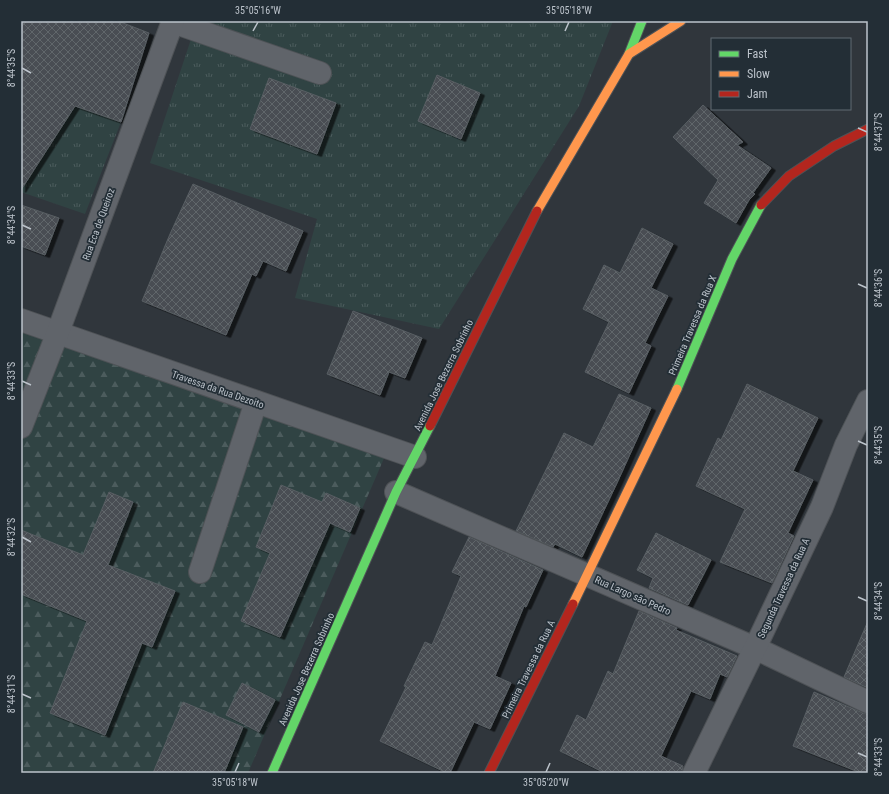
<svg xmlns="http://www.w3.org/2000/svg" width="889" height="794" viewBox="0 0 889 794" font-family="'Roboto Condensed',sans-serif">
	<style>
		.grass { fill: url(#grass-tufts) }
		.forest { fill: url(#forest-firs) }
		.building { fill: url(#building-cross-hatch); stroke: #585e63; filter: url(#shadow) }
		.lines { fill: none; stroke-linecap: round; stroke-linejoin: round }
		.street-casing { stroke: #4e5256; stroke-width: 24 }
		.fast-casing { stroke: #4e5256; stroke-width: 11 }
		.slow-casing { stroke: #4e5256; stroke-width: 11 }
		.jam-casing { stroke: #4e5256; stroke-width: 11 }
		.street { stroke: #60646a; stroke-width: 22 }
		.fast { stroke: #63d668; stroke-width: 9 }
		.slow { stroke: #ff974d; stroke-width: 9 }
		.jam { stroke: #b3261e; stroke-width: 9 }
		.ticks { fill: none; stroke: #bcc3cb; stroke-width: 1.5 }
		.labels { text-anchor: middle; stroke-width: 3.5; stroke-linejoin: round; paint-order: stroke }
		.street-label { font-size: 10px; fill: #bcc3cb; stroke: #232e36 }
		.neatline { fill: none; stroke: #bcc3cb; stroke-width: 1.5 }
		.ticks-label { font-size: 10px; text-anchor: middle; fill: #bcc3cb }
	</style>
	<defs>
		<pattern id="grass-tufts" width="24" height="20" patternUnits="userSpaceOnUse"><rect width="24" height="20" fill="#304343"/><path d="M3 7l-1-3M5 7V3M7 7l1-3M15 17l-1-3M17 17v-4M19 17l1-3" fill="none" stroke="#4c5c5d"/></pattern>
		<pattern id="forest-firs" width="22" height="20" patternUnits="userSpaceOnUse"><rect width="22" height="20" fill="#304343"/><path d="M5 1l3.5 6h-7zM16 11l3.5 6h-7z" fill="#4c5c5d"/></pattern>
		<pattern id="building-cross-hatch" width="8" height="8" patternUnits="userSpaceOnUse"><rect width="8" height="8" fill="#494e53"/><path d="M0 0l8 8M0 8l8-8" fill="none" stroke="#61666a"/></pattern>
		<filter id="shadow"><feDropShadow dx="4.5" dy="2.5" stdDeviation="0" flood-color="#0009"/></filter>
	</defs>
	<rect width="100%" height="100%" fill="#30363c"/>
	<g class="grass">
		<polygon points="197,21 613,21 579,106 439,329 295,298 317,219 150,163"/>
		<polygon points="21,86 121,122 85,214 21,192"/>
	</g>
	<polygon class="forest" points="21,331 385,456 248,773 21,773"/>
	<g class="building">
		<polygon points="21,21 118,21 149,33 121,122 75,106 21,190"/>
		<polygon points="437,75 480,93 461,139 418,121"/>
		<polygon points="269,78 336,103 317,154 250,129"/>
		<polygon points="703,105 743,142 737,145 771,168 753,193 755,194 749,200 736,223 704,203 718,180 673,137"/>
		<polygon points="193,184 303,231 286,271 263,261 256,276 252,274 226,335 142,301 170,234"/>
		<polygon points="21,205 59,218 45,255 21,246"/>
		<polygon points="642,228 673,244 651,288 668,296 645,343 651,346 629,393 585,372 609,322 583,309 604,265 620,273"/>
		<polygon points="353,311 422,338 405,378 389,372 380,395 327,374"/>
		<polygon points="747,384 818,418 793,471 813,480 788,533 794,536 772,583 720,562 745,509 696,486 718,438 721,440"/>
		<polygon points="619,394 651,408 617,483 582,557 555,544 553,547 516,531 564,433 593,447"/>
		<polygon points="281,485 322,502 326,493 360,508 350,532 330,523 280,637 241,621 270,553 256,547"/>
		<polygon points="109,492 133,502 108,565 175,591 152,647 142,643 105,735 50,713 87,621 21,594 21,530 83,555"/>
		<polygon points="656,533 711,560 688,605 649,588 653,578 637,570"/>
		<polygon points="469,537 543,570 526,607 524,606 495,676 511,683 490,729 474,722 450,773 447,773 380,741 406,687 404,686 425,642 432,645 461,576 452,572"/>
		<polygon points="639,611 677,628 676,630 737,656 727,677 720,674 710,699 691,691 661,756 683,766 682,773 605,773 560,751 577,715 586,720 608,671 613,674"/>
		<polygon points="868,621 868,688 844,677"/>
		<polygon points="242,683 275,700 259,732 226,715"/>
		<polygon points="814,692 863,713 868,714 868,773 861,773 793,746"/>
		<polygon points="183,702 243,727 224,773 153,773"/>
	</g>
	<g class="lines">
		<g class="street-casing">
			<g id="street">
				<polyline points="173,22 320,73"/>
				<polyline points="21,320 415,457"/>
				<polyline points="21,427 58,332 173,21"/>
				<polyline points="396,492 755,648 868,702"/>
				<polyline points="200,572 256,402"/>
				<polyline points="694,773 755,648 822,507 846,445 868,401"/>
			</g>
		</g>
		<g class="fast-casing">
			<g id="fast">
				<polyline points="629,54 642,21"/>
				<polyline points="677,389 732,259 761,205"/>
				<polyline points="272,773 396,492 430,426"/>
			</g>
		</g>
		<g class="slow-casing">
			<g id="slow">
				<polyline points="537,211 629,54 681,21"/>
				<polyline points="573,604 677,389"/>
			</g>
		</g>
		<g class="jam-casing">
			<g id="jam">
				<polyline points="761,205 789,176 834,146 868,129"/>
				<polyline points="430,426 537,211"/>
				<polyline points="489,773 573,604"/>
			</g>
		</g>
		<use href="#street" class="street"/>
		<use href="#fast" class="fast"/>
		<use href="#slow" class="slow"/>
		<use href="#jam" class="jam"/>
	</g>
	<path class="ticks" d="M253,31L258,22M565,31L569,22M22,68L31,73M858,128L867,132M22,225L31,229M858,284L867,288M22,381L31,385M858,441L867,445M22,537L31,542M858,597L867,601M22,694L31,698M858,753L867,757M235,772L239,763M546,772L550,763"/>
	<g class="labels">
		<g class="street-label">
			<text transform="translate(98 224) rotate(-70)" y="4">Rua Eca de Queiroz</text>
			<text transform="translate(692 325) rotate(-67)" y="4">Primeira Travessa da Rua X</text>
			<text transform="translate(443 375) rotate(-64)" y="4">Avenida Jose Bezerra Sobrinho</text>
			<text transform="translate(218 389) rotate(19)" y="4">Travessa da Rua Dezoito</text>
			<text transform="translate(783 588) rotate(-65)" y="4">Segunda Travessa da Rua A</text>
			<text transform="translate(633 595) rotate(24)" y="4">Rua Largo são Pedro</text>
			<text transform="translate(306 669) rotate(-66)" y="4">Avenida Jose Bezerra Sobrinho</text>
			<text transform="translate(528 669) rotate(-64)" y="4">Primeira Travessa da Rua A</text>
		</g>
	</g>
	<rect width="889" height="794" fill="none" stroke="#232e36" stroke-width="44"/>
	<rect x="711" y="38" width="140" height="72" fill="#232e36" stroke="#606a72"/>
	<rect x="719" y="51" width="20" height="6" fill="#63d668" stroke="#606a72"/>
	<text x="747" y="58" font-size="12" fill="#bcc3cb">Fast</text>
	<rect x="719" y="71" width="20" height="6" fill="#ff974d" stroke="#606a72"/>
	<text x="747" y="78" font-size="12" fill="#bcc3cb">Slow</text>
	<rect x="719" y="91" width="20" height="6" fill="#b3261e" stroke="#606a72"/>
	<text x="747" y="98" font-size="12" fill="#bcc3cb">Jam</text>
	<rect x="22" y="22" width="845" height="750" class="neatline"/>
	<g class="ticks-label">
		<text x="258" y="14">35°05'16"W</text>
		<text x="569" y="14">35°05'18"W</text>
		<text transform="translate(11 68) rotate(-90)" y="4">8°44'35"S</text>
		<text transform="translate(878 132) rotate(-90)" y="4">8°44'37"S</text>
		<text transform="translate(11 225) rotate(-90)" y="4">8°44'34"S</text>
		<text transform="translate(878 288) rotate(-90)" y="4">8°44'36"S</text>
		<text transform="translate(11 381) rotate(-90)" y="4">8°44'33"S</text>
		<text transform="translate(878 445) rotate(-90)" y="4">8°44'35"S</text>
		<text transform="translate(11 537) rotate(-90)" y="4">8°44'32"S</text>
		<text transform="translate(878 601) rotate(-90)" y="4">8°44'34"S</text>
		<text transform="translate(11 694) rotate(-90)" y="4">8°44'31"S</text>
		<text transform="translate(878 757) rotate(-90)" y="4">8°44'33"S</text>
		<text x="235" y="786">35°05'18"W</text>
		<text x="546" y="786">35°05'20"W</text>
	</g>
</svg>
